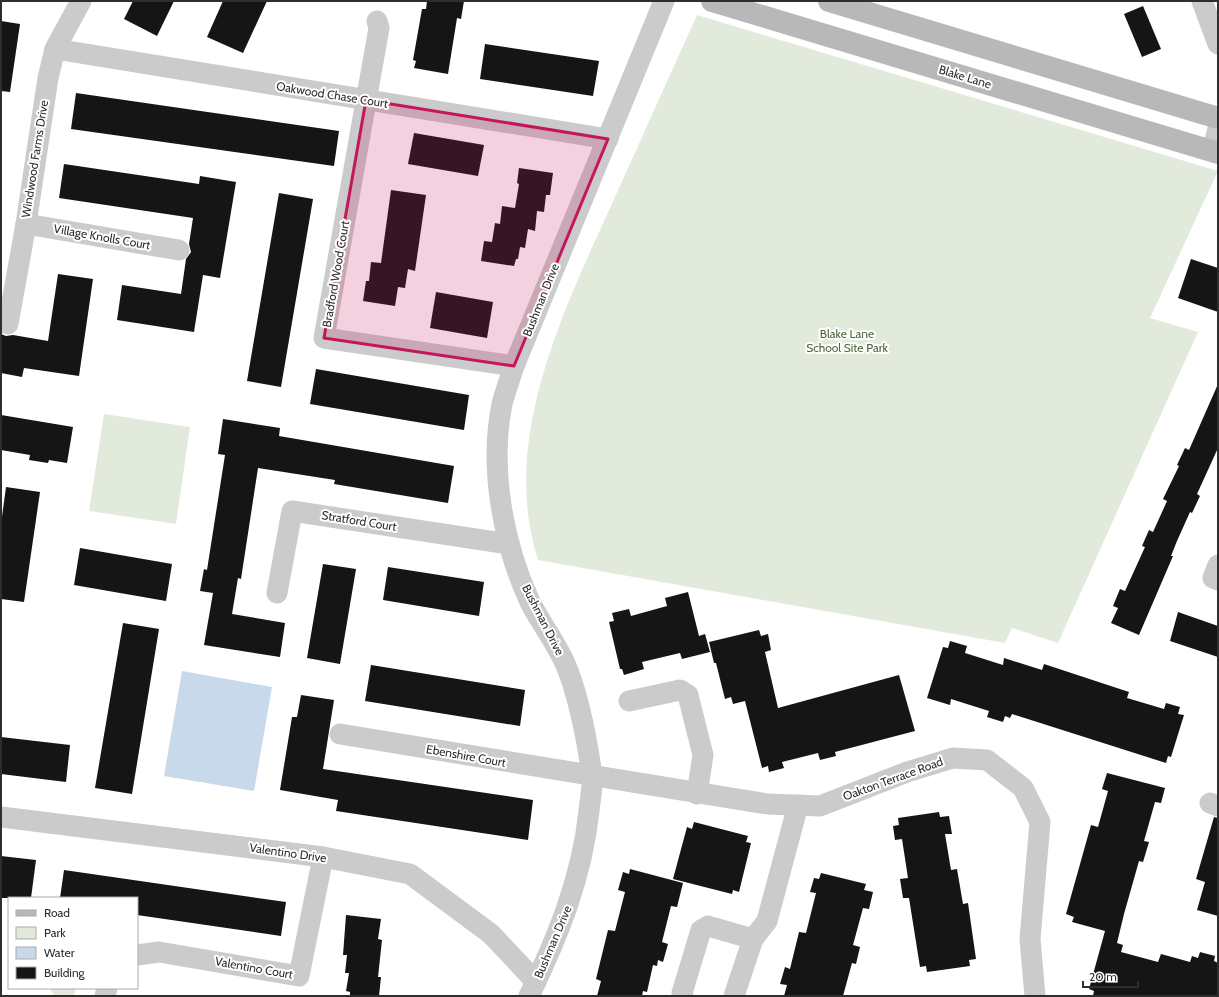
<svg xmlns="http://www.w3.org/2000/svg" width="1219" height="997" viewBox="0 0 1219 997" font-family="Cabin,sans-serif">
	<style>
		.green { fill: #e2ebdb }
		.water { fill: #c7d9eb }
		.building { fill: #151515 }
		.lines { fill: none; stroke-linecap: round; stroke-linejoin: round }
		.minor { stroke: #cbcbcb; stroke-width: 21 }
		.secondary { stroke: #b8b8b8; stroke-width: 22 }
		.marked { fill: #c2185b; fill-opacity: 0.2; stroke: #c2185b; stroke-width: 3; stroke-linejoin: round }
		.labels { text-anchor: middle; stroke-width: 4; stroke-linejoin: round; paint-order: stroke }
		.street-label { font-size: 12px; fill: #2e2e2e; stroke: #fff }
		.park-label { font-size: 12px; fill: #4c683c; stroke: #fff }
	</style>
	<rect width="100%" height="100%" fill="#fff"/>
	<g class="green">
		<path d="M697,15L1218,171L1150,318L1198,332L1058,643L1012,628L1005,643L538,560C499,438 565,308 614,199C642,138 669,76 697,15Z"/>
		<polygon points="104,414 190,427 176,524 89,511"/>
		<polygon points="50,988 76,988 74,995 72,996 54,996"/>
	</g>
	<polygon class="water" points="182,671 272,687 254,791 164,776"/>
	<g class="building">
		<polygon points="133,1 174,1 157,36 124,19"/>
		<polygon points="223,1 267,1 243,53 207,37"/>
		<polygon points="427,1 464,1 461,19 457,18 448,74 414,68 416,61 413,60 422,9 426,9"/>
		<polygon points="1143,6 1161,49 1142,57 1124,14"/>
		<polygon points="1,21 20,24 10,92 1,91"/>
		<polygon points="485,44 599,61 593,96 480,79"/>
		<polygon points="76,93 339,131 334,166 71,129"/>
		<polygon points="414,133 484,145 478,176 408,164"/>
		<polygon points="64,164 199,184 200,176 236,182 220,278 203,275 194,332 117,320 122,285 181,294 186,259 191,252 189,244 193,218 59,198"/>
		<polygon points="519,168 553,173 550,195 546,195 544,212 537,211 535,231 528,229 525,248 520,247 518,259 516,259 514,266 481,261 484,241 492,242 495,223 500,224 502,206 515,208 519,184 517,183"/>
		<polygon points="391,190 426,195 415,271 408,269 405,288 398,287 395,306 363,301 366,281 369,281 371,262 381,263"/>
		<polygon points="279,193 313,199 281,387 247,381"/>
		<polygon points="1191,259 1218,268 1218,312 1178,298"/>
		<polygon points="58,274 93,279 79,376 24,368 22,377 1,373 1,334 6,336 13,335 48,341"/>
		<polygon points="436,292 493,302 487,338 430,328"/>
		<polygon points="316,369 469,395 464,430 310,404"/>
		<polygon points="1218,384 1218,448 1197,494 1200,496 1192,513 1190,512 1177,541 1171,556 1173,556 1139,635 1111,623 1118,608 1113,606 1120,589 1125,591 1145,547 1142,546 1149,530 1153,532 1167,501 1163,499 1179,466 1177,465 1185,448 1189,450"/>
		<polygon points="1,415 73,427 67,463 49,460 48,463 29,460 30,455 1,450"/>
		<polygon points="223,419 280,428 279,436 454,466 448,503 334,484 335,480 258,468 241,579 238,578 232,614 285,623 280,657 204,645 213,593 200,591 204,569 207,570 225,455 218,454"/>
		<polygon points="6,487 40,492 24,602 1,599 1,524"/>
		<polygon points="80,548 172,564 166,601 74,585"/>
		<polygon points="323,564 356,569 340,664 307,658"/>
		<polygon points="388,567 484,582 479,616 383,600"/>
		<polygon points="688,592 699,636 705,634 710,652 682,659 680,653 642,662 644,669 624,675 622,669 620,669 609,622 614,621 612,613 629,609 631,616 667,606 665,598"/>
		<polygon points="1178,612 1218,626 1218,657 1170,641"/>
		<polygon points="123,623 159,629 132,794 95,788"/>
		<polygon points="759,630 761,636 768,634 771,650 765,652 778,708 899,675 915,731 835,752 836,756 820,760 818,753 782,762 784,768 769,772 768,766 762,768 745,701 733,704 731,697 725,699 716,663 714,663 709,642"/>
		<polygon points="950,641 967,646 965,653 1003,665 1004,658 1042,670 1044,664 1129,692 1127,698 1164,709 1166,703 1180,707 1178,714 1184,715 1171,757 1168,756 1166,763 1012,714 1010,718 1005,716 1003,722 987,717 989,711 951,699 950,705 927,698 943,647 948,648"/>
		<polygon points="371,665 525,690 520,726 365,701"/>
		<polygon points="301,695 334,700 323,769 533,800 528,840 336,811 338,800 280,790 292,717 297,717"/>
		<polygon points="1,737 70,745 66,782 1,774"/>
		<polygon points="1107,773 1165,788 1161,803 1155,802 1144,841 1149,842 1143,862 1139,861 1124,914 1117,943 1123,945 1121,952 1158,962 1161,954 1190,962 1192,956 1198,958 1200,952 1215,956 1214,961 1218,963 1218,996 1093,996 1094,991 1089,989 1105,931 1072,922 1074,917 1066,914 1091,825 1098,827 1108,791 1102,789"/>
		<polygon points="939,812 940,817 949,816 952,834 945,834 951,870 957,869 963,904 968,903 976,959 969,960 970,966 927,972 926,966 920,967 909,898 903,898 900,879 908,878 902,839 895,840 893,826 899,825 898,818"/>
		<polygon points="1214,817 1218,818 1218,916 1197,910 1205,882 1196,879"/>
		<polygon points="694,822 748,836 746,842 751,843 739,892 733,890 732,894 673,879 687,827 692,829"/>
		<polygon points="1,856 36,860 31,898 1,898"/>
		<polygon points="630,869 683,883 677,907 671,906 662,942 668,944 663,962 658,960 657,966 653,965 647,992 643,991 642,996 597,996 601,981 596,979 608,930 615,931 625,892 618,890 623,872 629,874"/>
		<polygon points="64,870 286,902 281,936 137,915 137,898 60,898"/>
		<polygon points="821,873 866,884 864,890 873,892 869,909 863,908 853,945 860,947 856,964 852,963 843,996 784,996 787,985 780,984 785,967 790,969 799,932 806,933 816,893 810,892 814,878 819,879"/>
		<polygon points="346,915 381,919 378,939 382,940 378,977 381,977 379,996 350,996 350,992 346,991 349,973 345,973 347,955 343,955"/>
	</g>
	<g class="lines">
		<g class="minor">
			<polyline points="1202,1 1218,44"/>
			<polyline points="377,21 379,28 324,338 514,366"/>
			<polyline points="55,49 608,139"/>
			<polyline points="1212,151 1218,129"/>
			<polyline points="26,224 179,250"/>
			<polyline points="8,324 26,224 48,78 55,49 81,1"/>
			<polyline points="1218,565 1213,578 1218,580"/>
			<polyline points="277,593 292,511 509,544"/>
			<polyline points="629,701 680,690 688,695 703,755 697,794"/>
			<polyline points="340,734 767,804 820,806 907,772 953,758 987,760 1023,788 1040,822 1030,939 1035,996"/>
			<polyline points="1210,803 1218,806"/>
			<polyline points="1,817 323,857 410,874 491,934 536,982"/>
			<polyline points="137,955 159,952 299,976 323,857"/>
			<polyline points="105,996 107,988"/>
			<path d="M529,996C558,937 582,877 589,811C590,800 593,786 592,775C587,740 580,701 567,668C558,645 541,624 530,602C503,544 489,467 502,404C505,392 510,379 514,366L664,1"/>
			<polyline points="683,996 682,993 701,930 708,926 753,939"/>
			<polyline points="734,996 753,939 767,921 798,805"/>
		</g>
		<g class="secondary">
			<polyline points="712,1 1218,153"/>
			<polyline points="829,1 1218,118"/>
		</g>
	</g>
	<path class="marked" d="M366,100L608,139L514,366L324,338Z"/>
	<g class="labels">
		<g class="street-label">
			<text transform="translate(965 77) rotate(17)" y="4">Blake Lane</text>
			<text transform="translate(332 95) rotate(9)" y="4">Oakwood Chase Court</text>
			<text transform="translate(35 159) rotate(-81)" y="4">Windwood Farms Drive</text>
			<text transform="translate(102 237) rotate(10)" y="4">Village Knolls Court</text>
			<text transform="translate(336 274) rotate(-80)" y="4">Bradford Wood Court</text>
			<text transform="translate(541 300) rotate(-68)" y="4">Bushman Drive</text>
			<text transform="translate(359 521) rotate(9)" y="4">Stratford Court</text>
			<text transform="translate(543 620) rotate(63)" y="4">Bushman Drive</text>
			<text transform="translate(466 756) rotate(10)" y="4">Ebenshire Court</text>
			<text transform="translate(893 779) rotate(-20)" y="4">Oakton Terrace Road</text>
			<text transform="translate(288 853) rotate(8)" y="4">Valentino Drive</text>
			<text transform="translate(553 942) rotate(-67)" y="4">Bushman Drive</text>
			<text transform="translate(254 968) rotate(10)" y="4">Valentino Court</text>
		</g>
		<g class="park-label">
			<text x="847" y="338">Blake Lane<tspan x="847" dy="14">School Site Park</tspan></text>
		</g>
	</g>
	<rect width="1219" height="997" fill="none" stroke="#2e2e2e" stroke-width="4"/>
	<rect x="8" y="897" width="130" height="92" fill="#ffffff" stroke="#ababab"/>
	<rect x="16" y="910" width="20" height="6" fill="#b8b8b8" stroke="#ababab"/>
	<text x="44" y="917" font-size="12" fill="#2e2e2e">Road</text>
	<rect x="16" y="927" width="20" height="12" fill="#e2ebdb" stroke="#ababab"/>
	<text x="44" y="937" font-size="12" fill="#2e2e2e">Park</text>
	<rect x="16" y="947" width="20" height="12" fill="#c7d9eb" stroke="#ababab"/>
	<text x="44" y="957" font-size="12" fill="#2e2e2e">Water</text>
	<rect x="16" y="967" width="20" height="12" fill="#151515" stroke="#ababab"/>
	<text x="44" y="977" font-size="12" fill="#2e2e2e">Building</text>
	<path d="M1083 981v6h55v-6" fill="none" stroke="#2e2e2e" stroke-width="2"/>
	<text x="1089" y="981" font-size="12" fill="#2e2e2e" stroke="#ffffff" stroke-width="3" paint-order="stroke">20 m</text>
</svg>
